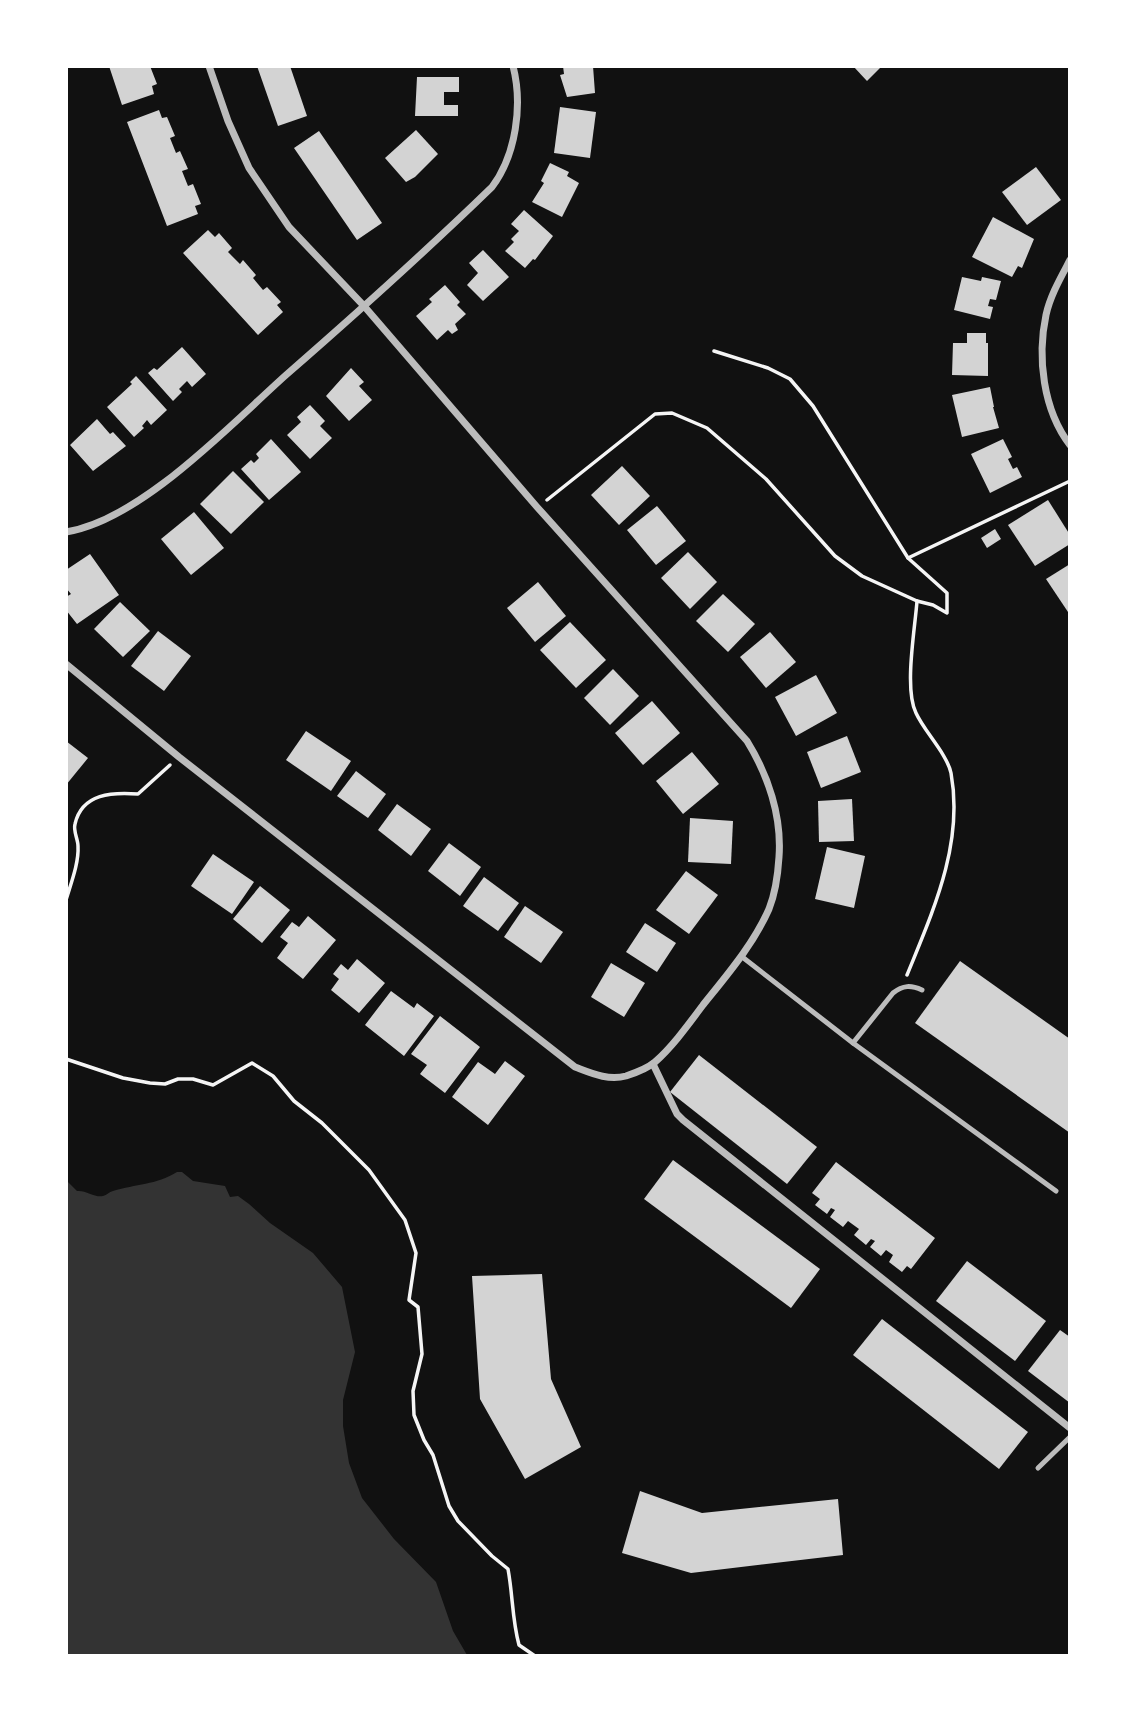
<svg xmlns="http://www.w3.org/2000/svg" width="1136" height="1722" viewBox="0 0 1136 1722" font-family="'Alegreya Sans',sans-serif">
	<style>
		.water { fill: #333 }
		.building { fill: #d3d3d3 }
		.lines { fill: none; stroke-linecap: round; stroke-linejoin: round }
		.path { stroke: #f5f5f5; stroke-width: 3.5 }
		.service { stroke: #bcbcbc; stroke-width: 5 }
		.minor { stroke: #bcbcbc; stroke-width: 7 }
	</style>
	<rect width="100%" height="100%" fill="#111"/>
	<path class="water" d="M177,1172H182L193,1181L225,1186L230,1197L238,1196L249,1204L270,1223L313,1253L342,1287L355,1352L343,1400V1426L349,1463L362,1498L394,1539L436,1582L453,1631L467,1655H67V1181L77,1191C86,1190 95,1198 103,1196C107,1195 109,1192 113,1191C136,1184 156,1185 177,1172Z"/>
	<g class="building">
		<polygon points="109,66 150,66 157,84 152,86 154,94 122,105"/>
		<polygon points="257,66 290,66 307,116 278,126"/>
		<polygon points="563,66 593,66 595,93 567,97 560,75 564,74"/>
		<polygon points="853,66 882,66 867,81"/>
		<polygon points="417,77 459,77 459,92 444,92 444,105 458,105 458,116 415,116"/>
		<polygon points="560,107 596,112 590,158 554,153"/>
		<polygon points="159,110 162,118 167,117 175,136 170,138 176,153 180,151 188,169 182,171 188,186 193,184 201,204 195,206 198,214 167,226 127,122"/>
		<polygon points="416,130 438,154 415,177 406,182 385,158"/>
		<polygon points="319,131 382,223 357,240 294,148"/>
		<polygon points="550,163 569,172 567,176 579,183 562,217 532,202 544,183 541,181"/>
		<polygon points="1036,167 1061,200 1027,225 1002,192"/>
		<polygon points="524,210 553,236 535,260 533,259 525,268 505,251 514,242 511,239 519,231 511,224"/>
		<polygon points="993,217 1034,239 1022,268 1018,266 1012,277 972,257"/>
		<polygon points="208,230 215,237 219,233 232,248 228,252 240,264 243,260 256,275 253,278 263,290 267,287 281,302 277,305 283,312 258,335 183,253"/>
		<polygon points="483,250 509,277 483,301 467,285 478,273 469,263"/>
		<polygon points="962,277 981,281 982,277 1001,281 996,300 990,299 988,306 993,307 990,319 954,310"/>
		<polygon points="445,285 460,302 457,305 466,314 455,324 458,330 452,334 448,330 437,340 416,316 432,302 429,299"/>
		<polygon points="967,333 986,333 986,343 988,343 988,376 952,375 953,343 967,343"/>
		<polygon points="182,347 206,374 192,387 187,381 179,389 182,392 173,401 148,373 154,368 157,370"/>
		<polygon points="351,368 364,382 359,386 372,400 349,421 326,396"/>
		<polygon points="136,376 167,410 151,425 147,420 142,426 144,428 134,437 107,407 132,384 130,382"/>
		<polygon points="990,387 994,407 993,407 999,428 962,437 952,395"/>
		<polygon points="310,405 325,421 320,426 332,438 310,459 287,435 301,422 297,417"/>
		<polygon points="97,419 110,434 113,432 126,446 93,471 70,445"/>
		<polygon points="271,439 301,472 269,500 241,469 251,460 254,463 259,458 256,454"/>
		<polygon points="1003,439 1012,457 1008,459 1013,469 1017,467 1022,477 990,493 971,454"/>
		<polygon points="622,466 650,496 619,525 591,495"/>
		<polygon points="233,471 264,502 231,534 200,504"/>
		<polygon points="1048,500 1070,535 1070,544 1035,566 1008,525"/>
		<polygon points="657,506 686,541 656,565 627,530"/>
		<polygon points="194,512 224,548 191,575 161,539"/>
		<polygon points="995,529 1001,539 987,548 981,538"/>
		<polygon points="688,552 717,582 690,609 661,578"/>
		<polygon points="90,554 119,595 77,624 66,610 66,597 71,594 66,588 66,570"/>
		<polygon points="1070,564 1070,615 1046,579"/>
		<polygon points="538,582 566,616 535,642 507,608"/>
		<polygon points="723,594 755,624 728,652 696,621"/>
		<polygon points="120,602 150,631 123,657 94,629"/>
		<polygon points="570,622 606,660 576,688 540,650"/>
		<polygon points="158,631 191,656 164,691 131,666"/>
		<polygon points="770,632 796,662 766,688 740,657"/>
		<polygon points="613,669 639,696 610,725 584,698"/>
		<polygon points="816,675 837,713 796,736 775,697"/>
		<polygon points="652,701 680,733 643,765 615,733"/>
		<polygon points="306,731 351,761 331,791 286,760"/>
		<polygon points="847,736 861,772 821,788 807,752"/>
		<polygon points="66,741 88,758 66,785"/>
		<polygon points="692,752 719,784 683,814 656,781"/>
		<polygon points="356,771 386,794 368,818 337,796"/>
		<polygon points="852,799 854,841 819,842 818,801"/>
		<polygon points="397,804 431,829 411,856 378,830"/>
		<polygon points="690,818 733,821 731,864 688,862"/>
		<polygon points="449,843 481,867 460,896 428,871"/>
		<polygon points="827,847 865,856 854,908 815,899"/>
		<polygon points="213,854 254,882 232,914 191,886"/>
		<polygon points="686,871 718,895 689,934 656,910"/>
		<polygon points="484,877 519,903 498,931 463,906"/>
		<polygon points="260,886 290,910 262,943 233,919"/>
		<polygon points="525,906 563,932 541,963 504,937"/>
		<polygon points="308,916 336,940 303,979 277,958 288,943 280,937 292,922 299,927"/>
		<polygon points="645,923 676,943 657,972 626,952"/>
		<polygon points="357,959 385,983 359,1013 331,990 339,979 333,974 341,964 348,970"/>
		<polygon points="960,961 1070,1039 1070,1133 915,1023"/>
		<polygon points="611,963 645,983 624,1017 591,997"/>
		<polygon points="391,991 414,1008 417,1003 434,1016 404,1056 365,1025"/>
		<polygon points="440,1016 480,1047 445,1093 420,1074 427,1065 411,1054"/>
		<polygon points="699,1055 817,1147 787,1184 670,1092"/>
		<polygon points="505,1061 525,1076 488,1125 452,1097 478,1062 495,1074"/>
		<polygon points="673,1160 820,1269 791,1308 644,1199"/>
		<polygon points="836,1162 935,1238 911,1269 907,1266 902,1272 889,1262 893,1255 886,1250 881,1256 870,1247 875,1241 871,1239 866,1245 854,1235 859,1229 848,1221 843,1227 830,1217 835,1210 831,1208 827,1214 815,1205 820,1199 812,1193"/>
		<polygon points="967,1261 1046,1321 1015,1361 936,1301"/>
		<polygon points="542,1274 551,1379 581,1447 525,1479 480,1399 472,1276"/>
		<polygon points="882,1319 1028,1432 999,1469 853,1355"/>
		<polygon points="1060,1330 1070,1337 1070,1403 1028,1371"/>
		<polygon points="640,1491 702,1513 838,1499 843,1555 691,1573 622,1553"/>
	</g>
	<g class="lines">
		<g class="path">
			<polyline points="547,500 655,414 672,413 707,428 766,479 835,556 862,576 917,601 933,605 947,613 947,593 908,558 813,406 790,379 768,368 714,351"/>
			<polyline points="908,558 1070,481"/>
			<path d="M66,900C71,883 79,863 78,846C78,839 73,831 75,824C82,793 113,792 138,794L170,765"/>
			<path d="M907,975C933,911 964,844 951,773C947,754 924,731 916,713C904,689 915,629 917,601"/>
			<path d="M66,1059L123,1078L150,1083L165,1084L178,1079H193L213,1085L252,1063L273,1076L294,1101L322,1123L369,1170L405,1220L416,1253L409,1300L418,1307L422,1354L413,1391L414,1415L424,1440L433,1455L449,1506L458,1521L492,1556L508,1569C513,1596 512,1619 519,1645L535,1656"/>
		</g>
		<g class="service">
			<polyline points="741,956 853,1043 1056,1191"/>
			<path d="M853,1043L893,993C903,985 911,985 922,990"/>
			<polyline points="1038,1468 1070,1437"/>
		</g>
		<g class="minor">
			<path d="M1070,260C1061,277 1050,296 1046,315C1037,357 1043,410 1070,445"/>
			<path d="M66,532C141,520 230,425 286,375C356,314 425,252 492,187C516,155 523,105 513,66"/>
			<path d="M66,664L179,757L575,1067C591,1073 608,1081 626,1076C635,1073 648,1068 655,1062C673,1046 688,1025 703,1005C727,975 753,945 769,909C775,894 778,873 779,857C782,816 768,775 747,741L537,507L364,306L289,227L249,168L228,121L209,66"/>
			<polyline points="653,1064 677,1114 683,1120 1070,1428"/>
		</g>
	</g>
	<rect width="1136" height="1722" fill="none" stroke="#ffffff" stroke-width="136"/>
</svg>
